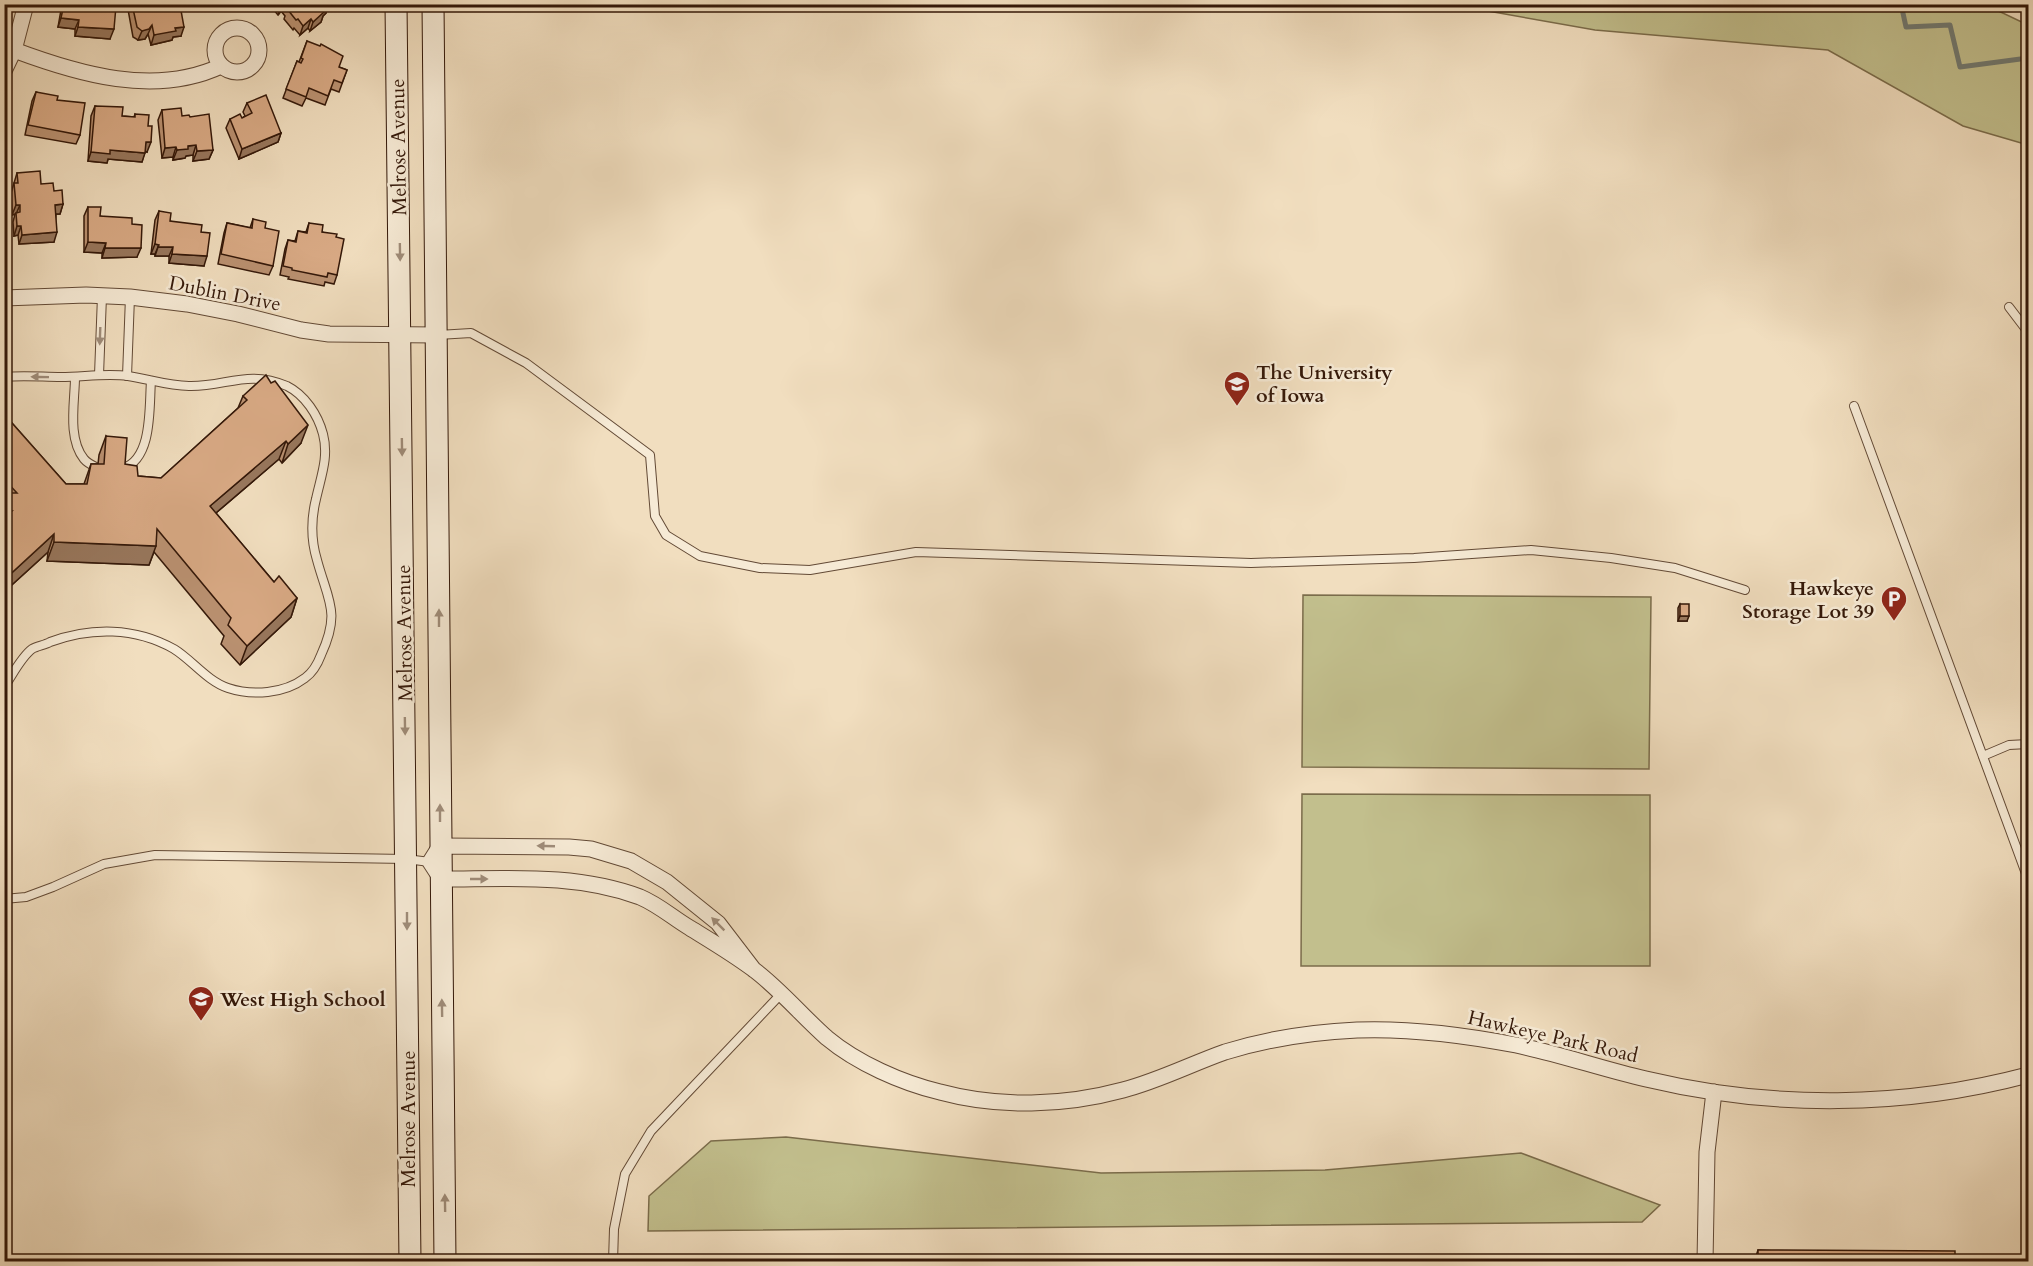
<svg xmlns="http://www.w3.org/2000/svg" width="2033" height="1266" viewBox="0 0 2033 1266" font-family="Cardo,serif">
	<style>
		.green { fill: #c2bf8d; stroke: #7b6c4b; stroke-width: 1.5 }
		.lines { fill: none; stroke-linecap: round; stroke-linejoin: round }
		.stream { stroke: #727a71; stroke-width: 5 }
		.lane-casing { stroke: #634a36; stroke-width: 10 }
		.street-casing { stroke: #634a36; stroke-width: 17 }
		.secondary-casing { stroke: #341809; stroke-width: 23 }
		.lane { stroke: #f6ead5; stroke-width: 8 }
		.street { stroke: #f6ead5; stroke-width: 15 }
		.secondary { stroke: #f6ead5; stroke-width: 21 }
		.wall { fill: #bb9272; stroke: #341809; stroke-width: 1.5 }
		.shaded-wall { fill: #98775d; stroke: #341809; stroke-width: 1.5 }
		.building { fill: #d9aa85; stroke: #341809; stroke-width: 1.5 }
		.oneway { fill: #9f8c79 }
		.labels { text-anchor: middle; stroke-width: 5; stroke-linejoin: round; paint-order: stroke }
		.street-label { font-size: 20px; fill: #341809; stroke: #f6ead5 }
		.poi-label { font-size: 20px; font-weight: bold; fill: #341809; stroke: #f6ead5; text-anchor: start }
	</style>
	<rect width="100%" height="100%" fill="#f1debf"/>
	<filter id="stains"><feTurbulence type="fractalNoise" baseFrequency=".00333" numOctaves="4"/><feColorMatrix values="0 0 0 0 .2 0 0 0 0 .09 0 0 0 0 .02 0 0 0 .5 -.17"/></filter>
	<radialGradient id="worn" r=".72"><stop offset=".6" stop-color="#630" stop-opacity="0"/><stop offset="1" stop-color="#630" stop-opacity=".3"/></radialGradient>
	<g class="green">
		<polygon points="1454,5 1986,5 2028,25 2028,145 1963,126 1828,50 1595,30"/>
		<polygon points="1303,595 1651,597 1649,769 1302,767"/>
		<polygon points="1302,794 1650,795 1650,966 1301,966"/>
		<polygon points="786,1137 1101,1173 1325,1170 1521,1153 1660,1205 1642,1222 648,1231 649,1196 711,1141"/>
	</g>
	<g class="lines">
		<polyline class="stream" points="1901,4 1906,27 1950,25 1960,67 2028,58"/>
		<g class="lane-casing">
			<g id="lane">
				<polyline points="2009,307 2028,332"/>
				<polyline points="438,335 471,333 526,363 650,455 655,516 666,535 700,556 760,568 810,570 916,552 1251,563 1414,558 1531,550 1611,558 1675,568 1745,590"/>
				<polyline points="99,375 102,296"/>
				<polyline points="127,376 130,297"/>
				<path d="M4,377C23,375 43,377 61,377C83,377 106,373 128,376C149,379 168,386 189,386C226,387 247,369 287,386C305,395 318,415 323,434C329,457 321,476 316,499C311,519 311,540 317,560C328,601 341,612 321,655C318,663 312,673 305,678C284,694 252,696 228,688C207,681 192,660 174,649C135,627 91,627 50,642C45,645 37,646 32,649C21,657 12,676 4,687"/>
				<path d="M75,377C75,401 67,438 84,459C88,464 94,466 100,469"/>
				<polyline points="1854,406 2028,879"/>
				<path d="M123,468C153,459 149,406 151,381"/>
				<polyline points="1983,756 2009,745 2028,744"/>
				<polyline points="4,899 26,897 53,887 104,864 155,855 406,859 430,862"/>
				<polyline points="613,1262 614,1229 625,1174 651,1131 781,994"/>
			</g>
		</g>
		<g class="street-casing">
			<g id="street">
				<circle cx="237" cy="50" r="22"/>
				<path d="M14,50C78,74 155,97 221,66"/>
				<polyline points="4,71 14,50 26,4"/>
				<polyline points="4,298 86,295 130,297 187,304 238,314 301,330 329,334 437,335"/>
				<path d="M754,970L718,923L667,882L631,861L591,849L569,847L440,846L430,862L441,879C507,879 576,873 640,897C659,905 673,918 690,928C711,941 733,954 753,969C780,989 802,1016 827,1038C857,1063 902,1083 940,1092C999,1108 1064,1106 1123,1090C1158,1081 1191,1064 1225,1052C1267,1039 1314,1032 1357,1030C1411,1028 1464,1035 1516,1045C1560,1054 1602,1069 1646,1079C1772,1109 1904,1108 2028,1075"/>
				<polyline points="1705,1262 1707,1152 1714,1092"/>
			</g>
		</g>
		<g class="secondary-casing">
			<g id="secondary">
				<polyline points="396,4 410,1262"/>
				<polyline points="433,4 445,1262"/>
			</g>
		</g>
		<use href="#lane" class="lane"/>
		<use href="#street" class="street"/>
		<use href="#secondary" class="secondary"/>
	</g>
	<g class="wall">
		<polygon points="62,4 107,4 110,39 75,36 75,29 58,27"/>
		<polygon points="127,4 170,4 181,36 173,37 172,40 151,45 148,34 145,39 138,40 133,37"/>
		<polygon points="269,4 329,4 326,13 323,16 321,22 310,31 308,28 300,35 294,28 293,30 284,19 285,16 281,11 278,15"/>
		<polygon points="307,41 339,67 347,70 339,92 331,89 325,105 306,98 302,106 283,98 297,61 299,62"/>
		<polygon points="36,92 57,100 80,135 76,144 25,135 32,101"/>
		<polygon points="247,103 281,133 278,142 239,159 226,128 230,119 242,118 245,116 243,112"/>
		<polygon points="95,106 122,116 134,117 135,114 148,126 147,152 145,151 142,162 108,159 107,163 88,161 91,116"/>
		<polygon points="162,110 182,116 190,117 213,150 209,159 193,161 193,155 186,156 185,158 173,160 173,157 162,158 158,120"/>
		<polygon points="17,173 41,184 54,191 63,204 60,214 56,214 54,242 19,244 18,235 14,236 13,222 15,214 12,215 11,193"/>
		<polygon points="88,207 100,216 132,224 137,257 102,258 102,253 84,252 84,216"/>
		<polygon points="159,211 170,221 201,232 204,266 169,263 169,256 155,256 155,254 151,254 155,220"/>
		<polygon points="253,219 265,228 273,266 269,275 218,264 224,233 227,223 250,228"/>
		<polygon points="309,223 322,232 336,237 337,275 334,284 325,282 324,286 288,279 289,277 280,275 285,249 288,240 295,241 298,231 306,232"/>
		<polygon points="243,396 301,443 282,463 279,459 216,513 274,582 297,598 291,617 240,665 221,644 224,636 154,552 149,565 47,561 48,552 4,592 4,414 66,484 84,484 91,464 98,464 99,455 106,436 125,464 138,476 161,478 238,408"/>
		<polygon points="1680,604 1687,621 1678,621 1678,608"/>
		<polygon points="1758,1250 1955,1262 1754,1262"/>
	</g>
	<g class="shaded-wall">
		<polygon points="282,4 284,4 281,11 278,15"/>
		<polygon points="329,4 326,13 323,16 321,22 310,31 313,22 322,10"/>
		<polygon points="61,18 79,20 75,29 58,27"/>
		<polygon points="311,19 308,28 300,35 303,26"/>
		<polygon points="152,25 148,34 145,39 138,40 142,31"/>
		<polygon points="78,27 114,29 110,39 75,36"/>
		<polygon points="184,27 181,36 173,37 172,40 151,45 154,35 175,28"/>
		<polygon points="281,133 278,142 239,159 242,149"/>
		<polygon points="146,142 151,142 147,152 143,151"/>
		<polygon points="196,145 193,155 186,156 185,158 173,160 177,150 188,146"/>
		<polygon points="176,147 173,157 162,158 165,148"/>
		<polygon points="110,150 145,153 142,162 108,159 107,163 88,161 91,152"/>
		<polygon points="213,150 209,159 193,161 197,151"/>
		<polygon points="63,204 60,214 51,214 55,205"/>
		<polygon points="16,205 20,205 16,214 16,213 15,214 12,215"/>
		<polygon points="17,226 21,226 18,235 14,236"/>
		<polygon points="57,232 54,242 19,244 22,235"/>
		<polygon points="88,242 106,243 102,253 84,252"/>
		<polygon points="155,244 159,245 155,254 151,254"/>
		<polygon points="158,247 173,247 169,256 155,256"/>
		<polygon points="105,248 141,248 137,257 102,258"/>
		<polygon points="172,254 207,256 204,266 169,263"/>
		<polygon points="308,425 301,443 282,463 288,444"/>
		<polygon points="286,441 279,459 203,524 210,506"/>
		<polygon points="4,511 12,511 4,529"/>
		<polygon points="54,534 48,552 4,592 4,580"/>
		<polygon points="54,542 156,546 149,565 47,561"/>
		<polygon points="297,598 291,617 240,665 247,646"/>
		<polygon points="1680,616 1689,616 1687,621 1678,621"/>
	</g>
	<g class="building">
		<polygon points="64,4 107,4 116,6 114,29 78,27 79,20 61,18"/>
		<polygon points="132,4 170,4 170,7 180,5 184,27 175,28 176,31 154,35 152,25 149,29 142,31 137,27"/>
		<polygon points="287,4 328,4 322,10 324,12 313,22 311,19 303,26 298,19 296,20 288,10 290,8"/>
		<polygon points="307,41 320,46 321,44 343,56 339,67 347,70 342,83 334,80 328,96 309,88 306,97 286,89 297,61 301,63 303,59 301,58"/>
		<polygon points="36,92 58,96 57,100 85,103 80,135 28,125"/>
		<polygon points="266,95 281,133 242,149 230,119 240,114 242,118 252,113 247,103"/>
		<polygon points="95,106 123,107 122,116 135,117 135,114 149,115 148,126 152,126 151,142 146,142 145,153 110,150 110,154 91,152"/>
		<polygon points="181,108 182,116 189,115 190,117 209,114 213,150 197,151 196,145 188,146 188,149 177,150 176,147 165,148 162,110"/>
		<polygon points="40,171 41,184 53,183 54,191 62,190 63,204 55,205 57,232 22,235 21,226 17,226 16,213 20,212 20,205 16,205 14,183 18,183 17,173"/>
		<polygon points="88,207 101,207 100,216 132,218 132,224 142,225 141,248 105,248 106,243 88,242"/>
		<polygon points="159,211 171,213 170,221 202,225 201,232 210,233 207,256 172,254 173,247 158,247 159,245 155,244"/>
		<polygon points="253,219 266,222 265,228 279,231 273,266 221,254 227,223 252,228"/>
		<polygon points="309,223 323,225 322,232 337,234 336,237 344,239 337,275 328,273 327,277 292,270 292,268 283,266 288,240 296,242 298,231 307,233"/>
		<polygon points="266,375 271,383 275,381 308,425 288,444 286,441 210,506 274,582 279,576 297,598 247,646 228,625 231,618 157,529 156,546 54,542 54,534 4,580 4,518 12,511 4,511 4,493 17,493 4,479 4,414 66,484 87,484 91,464 104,464 106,436 127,438 125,464 137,466 138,476 161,478 247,400 243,396"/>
		<rect x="1680" y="604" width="9" height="12"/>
		<polygon points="1758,1250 1955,1251 1955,1262 1758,1262"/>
	</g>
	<defs><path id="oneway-solid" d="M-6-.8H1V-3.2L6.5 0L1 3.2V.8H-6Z" transform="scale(1.5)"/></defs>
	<g class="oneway">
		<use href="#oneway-solid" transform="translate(400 252) rotate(89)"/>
		<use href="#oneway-solid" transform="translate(100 336) rotate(92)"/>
		<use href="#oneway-solid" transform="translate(40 377) rotate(-179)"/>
		<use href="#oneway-solid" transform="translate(402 447) rotate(89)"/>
		<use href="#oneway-solid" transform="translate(439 618) rotate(-90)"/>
		<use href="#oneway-solid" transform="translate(405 726) rotate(89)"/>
		<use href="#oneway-solid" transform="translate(440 813) rotate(-90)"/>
		<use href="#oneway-solid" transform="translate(546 846) rotate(-178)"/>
		<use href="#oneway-solid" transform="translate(479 879)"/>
		<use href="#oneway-solid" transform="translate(407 921) rotate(90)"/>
		<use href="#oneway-solid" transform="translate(718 924) rotate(-135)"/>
		<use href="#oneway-solid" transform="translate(442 1008) rotate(-91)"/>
		<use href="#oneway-solid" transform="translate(445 1203) rotate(-91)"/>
	</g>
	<defs>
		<g id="university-pin" transform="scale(1.35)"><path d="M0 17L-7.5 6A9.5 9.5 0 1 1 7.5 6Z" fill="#8f2418" stroke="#f6ead5"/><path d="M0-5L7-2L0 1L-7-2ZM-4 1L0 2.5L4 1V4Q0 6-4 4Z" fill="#fff"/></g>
		<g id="parking-pin" transform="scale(1.35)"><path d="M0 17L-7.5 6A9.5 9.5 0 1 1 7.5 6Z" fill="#8f2418" stroke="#f6ead5"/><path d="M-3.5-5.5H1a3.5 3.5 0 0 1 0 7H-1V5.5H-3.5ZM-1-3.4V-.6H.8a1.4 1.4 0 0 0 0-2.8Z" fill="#fff"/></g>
		<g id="school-pin" transform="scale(1.35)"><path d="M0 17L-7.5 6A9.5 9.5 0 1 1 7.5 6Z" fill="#8f2418" stroke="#f6ead5"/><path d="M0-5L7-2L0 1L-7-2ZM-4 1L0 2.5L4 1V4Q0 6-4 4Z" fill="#fff"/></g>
	</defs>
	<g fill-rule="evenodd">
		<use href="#university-pin" x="1237" y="384"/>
		<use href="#parking-pin" x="1894" y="599"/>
		<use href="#school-pin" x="201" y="999"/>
	</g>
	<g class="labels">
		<g class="street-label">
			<text transform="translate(398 147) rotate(-91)" y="7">Melrose Avenue</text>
			<text transform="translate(225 293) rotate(11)" y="7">Dublin Drive</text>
			<text transform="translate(404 633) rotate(-91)" y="7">Melrose Avenue</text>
			<text transform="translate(1553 1036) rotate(13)" y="7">Hawkeye Park Road</text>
			<text transform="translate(408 1119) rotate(-90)" y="7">Melrose Avenue</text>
		</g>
		<g class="poi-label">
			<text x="1256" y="379">The University<tspan x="1256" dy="23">of Iowa</tspan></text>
			<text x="1874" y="595" text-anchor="end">Hawkeye<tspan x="1874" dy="23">Storage Lot 39</tspan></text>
			<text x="220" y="1006">West High School</text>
		</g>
	</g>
	<rect width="2033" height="1266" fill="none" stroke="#f1debf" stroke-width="24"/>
	<rect x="6" y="6" width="2021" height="1254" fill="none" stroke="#341809" stroke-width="3"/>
	<rect x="12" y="12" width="2009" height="1242" fill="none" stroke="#341809" stroke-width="1.5"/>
	<rect width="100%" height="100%" filter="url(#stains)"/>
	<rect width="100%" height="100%" fill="url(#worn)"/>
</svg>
